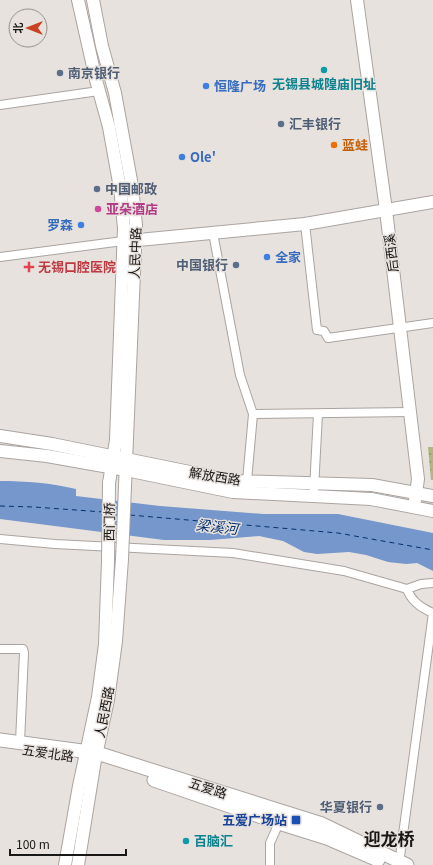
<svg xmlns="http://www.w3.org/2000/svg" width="433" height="865" viewBox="0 0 433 865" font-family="Georgia,'Noto Sans SC',serif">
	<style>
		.park { fill: url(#park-dots) }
		.water { fill: #7597cc }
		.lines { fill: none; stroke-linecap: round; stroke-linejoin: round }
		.ferry { stroke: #053170; stroke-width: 1; stroke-dasharray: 5 4; stroke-linecap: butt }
		.street-casing { stroke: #aaa4a1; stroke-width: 10 }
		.secondary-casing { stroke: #aaa4a1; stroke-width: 14 }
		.primary-casing { stroke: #aaa4a1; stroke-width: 15 }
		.street { stroke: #fff; stroke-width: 8 }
		.secondary { stroke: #fff; stroke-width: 12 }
		.primary { stroke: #fff; stroke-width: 13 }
		.secondary-bridge-casing { stroke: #aaa4a1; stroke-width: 14; stroke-linecap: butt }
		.secondary-bridge { stroke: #fff; stroke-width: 12 }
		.culture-dot { fill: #0f9aa8; stroke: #e8e2de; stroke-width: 1.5 }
		.service-dot { fill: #5c6f8a; stroke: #e8e2de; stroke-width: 1.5 }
		.shop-dot { fill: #3f7fe0; stroke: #e8e2de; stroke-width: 1.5 }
		.food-dot { fill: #e8710a; stroke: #e8e2de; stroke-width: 1.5 }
		.hotel-dot { fill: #d1479c; stroke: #e8e2de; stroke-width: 1.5 }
		.health-dot { fill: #e0444e; stroke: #e8e2de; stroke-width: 1.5 }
		.transit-dot { fill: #1a4fb4; stroke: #e8e2de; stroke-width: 1.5 }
		.labels { text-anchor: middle; stroke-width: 3; stroke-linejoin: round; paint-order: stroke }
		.service-label { font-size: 13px; font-weight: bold; fill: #4e5e75; stroke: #e8e2de; text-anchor: start }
		.culture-label { font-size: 13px; font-weight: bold; fill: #0d838f; stroke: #e8e2de }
		.shop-label { font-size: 13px; font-weight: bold; fill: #366cbe; stroke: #e8e2de; text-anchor: start }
		.food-label { font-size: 13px; font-weight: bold; fill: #c56008; stroke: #e8e2de; text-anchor: start }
		.hotel-label { font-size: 13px; font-weight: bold; fill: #b23c85; stroke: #e8e2de; text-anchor: start }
		.street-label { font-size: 13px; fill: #1a1816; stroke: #e8e2de }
		.health-label { font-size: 13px; font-weight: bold; fill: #be3a42; stroke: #e8e2de; text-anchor: start }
		.transit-label { font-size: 13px; font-weight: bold; fill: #164399; stroke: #e8e2de; text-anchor: end }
		.water-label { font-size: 14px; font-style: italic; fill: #053170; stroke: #e8e2de }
		.district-label { font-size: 17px; font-weight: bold; fill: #1a1816; stroke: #e8e2de }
	</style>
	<defs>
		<pattern id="park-dots" width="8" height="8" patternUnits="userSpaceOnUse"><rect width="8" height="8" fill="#aeb77c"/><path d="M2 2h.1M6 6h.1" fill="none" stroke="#8d9465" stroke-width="1.8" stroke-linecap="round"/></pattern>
	</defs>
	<rect width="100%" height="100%" fill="#e8e2de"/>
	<polygon class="park" points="428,447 433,447 433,480 431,480"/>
	<path class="water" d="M0,481C26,481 51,483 76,489V496L160,506L264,514H338L433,533V571L417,563L406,564L388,562L366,555L349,552L317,554L304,552L283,541L259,536L210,540H164L0,519Z"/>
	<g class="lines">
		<g class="ferry">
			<polyline points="0,506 34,507 103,512"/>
			<polyline points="130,515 338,533 433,550"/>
		</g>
		<g class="street-casing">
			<g id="street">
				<polyline points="0,105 99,91"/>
				<polyline points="305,224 317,330 324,331 328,338 433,323"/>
				<polyline points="213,233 240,375 253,414 247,481"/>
				<polyline points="0,257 123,241"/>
				<polyline points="253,414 410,412"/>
				<polyline points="314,489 318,414"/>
				<polyline points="0,539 55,544 233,553 344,571 407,589 421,584 433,583"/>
				<path d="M407,589C411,601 421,608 433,613"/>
				<polyline points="0,649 23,649 24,653 20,742"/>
				<polyline points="399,864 433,613"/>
				<polyline points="270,865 270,843 279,823"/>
			</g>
		</g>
		<g class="secondary-casing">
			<g id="secondary">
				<polyline points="78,0 96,80 109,127 120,188 124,228 116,440 109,483"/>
				<polyline points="93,0 102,46 115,93 132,186 136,225 125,486"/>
				<polyline points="357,0 386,210 410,412 418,479 414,507"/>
				<polyline points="128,241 305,224 433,202"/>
				<polyline points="0,436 52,444 234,481 372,485 433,496"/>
				<polyline points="0,451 47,456 126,470 233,492 371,499 433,511"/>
				<polyline points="65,865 79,786 98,697 105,644 108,561"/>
				<polyline points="78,865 95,760 108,700 116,641 122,559"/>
			</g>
		</g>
		<g class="primary-casing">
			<g id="primary">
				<polyline points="0,740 97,753 322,824 407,865"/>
				<polyline points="154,780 279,823 327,838 378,860"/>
			</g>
		</g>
		<use href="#street" class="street"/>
		<use href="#secondary" class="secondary"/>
		<use href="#primary" class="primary"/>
		<g class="secondary-bridge-casing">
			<g id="secondary-bridge">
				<polyline points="122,559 125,486"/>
				<polyline points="108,561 109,483"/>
			</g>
		</g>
		<use href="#secondary-bridge" class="secondary-bridge"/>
	</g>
	<g class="culture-dot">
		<circle cx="324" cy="70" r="4"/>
		<circle cx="186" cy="841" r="4"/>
	</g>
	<g class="service-dot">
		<circle cx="60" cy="73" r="4"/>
		<circle cx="281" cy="124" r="4"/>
		<circle cx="97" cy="189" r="4"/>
		<circle cx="236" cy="265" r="4"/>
		<circle cx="380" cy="807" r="4"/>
	</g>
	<g class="shop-dot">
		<circle cx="206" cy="86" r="4"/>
		<circle cx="182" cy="157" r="4"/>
		<circle cx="81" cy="225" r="4"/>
		<circle cx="267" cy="257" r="4"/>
	</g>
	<circle class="food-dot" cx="334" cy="145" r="4"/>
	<circle class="hotel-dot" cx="98" cy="209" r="4"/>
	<path class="health-dot" d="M27 261h4v4h4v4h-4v4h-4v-4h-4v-4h4z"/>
	<rect class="transit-dot" x="291" y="815" width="10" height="10" rx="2"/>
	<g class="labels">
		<g class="service-label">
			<text x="68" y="78">南京银行</text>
			<text x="289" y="129">汇丰银行</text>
			<text x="105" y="194">中国邮政</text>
			<text x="228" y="270" text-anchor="end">中国银行</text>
			<text x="372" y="812" text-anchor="end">华夏银行</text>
		</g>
		<g class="culture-label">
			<text x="324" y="89">无锡县城隍庙旧址</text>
			<text x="194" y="846" text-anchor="start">百脑汇</text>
		</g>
		<g class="shop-label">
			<text x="214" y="91">恒隆广场</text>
			<text x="190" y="162">Ole'</text>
			<text x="73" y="230" text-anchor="end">罗森</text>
			<text x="275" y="262">全家</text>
		</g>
		<g class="food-label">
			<text x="342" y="150">蓝蛙</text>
		</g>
		<g class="hotel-label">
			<text x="106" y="214">亚朵酒店</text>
		</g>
		<g class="street-label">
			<text transform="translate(135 253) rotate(-88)" y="5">人民中路</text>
			<text transform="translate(391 253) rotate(-97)" y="5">后西溪</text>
			<text transform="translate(215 476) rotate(9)" y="5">解放西路</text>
			<text transform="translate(109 522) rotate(-89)" y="5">西门桥</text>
			<text transform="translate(104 712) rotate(-79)" y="5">人民西路</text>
			<text transform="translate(48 753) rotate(8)" y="5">五爱北路</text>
			<text transform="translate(208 788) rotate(18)" y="5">五爱路</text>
		</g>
		<g class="health-label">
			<text x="38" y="272">无锡口腔医院</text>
		</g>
		<g class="transit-label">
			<text x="287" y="825">五爱广场站</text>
		</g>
		<g class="water-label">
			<text transform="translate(217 527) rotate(6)" y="5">梁溪河</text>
		</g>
		<g class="district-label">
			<text x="389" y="845">迎龙桥</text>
		</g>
	</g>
	<g transform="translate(28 28) rotate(270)"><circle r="19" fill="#e8e2de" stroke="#96918e"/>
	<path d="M0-3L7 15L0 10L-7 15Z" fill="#cc4221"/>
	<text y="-6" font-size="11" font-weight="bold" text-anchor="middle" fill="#1a1816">北</text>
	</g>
	<path d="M10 849v6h116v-6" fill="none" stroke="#1a1816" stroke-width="2"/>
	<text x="16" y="849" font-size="12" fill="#1a1816" stroke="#e8e2de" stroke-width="3" paint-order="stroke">100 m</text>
</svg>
